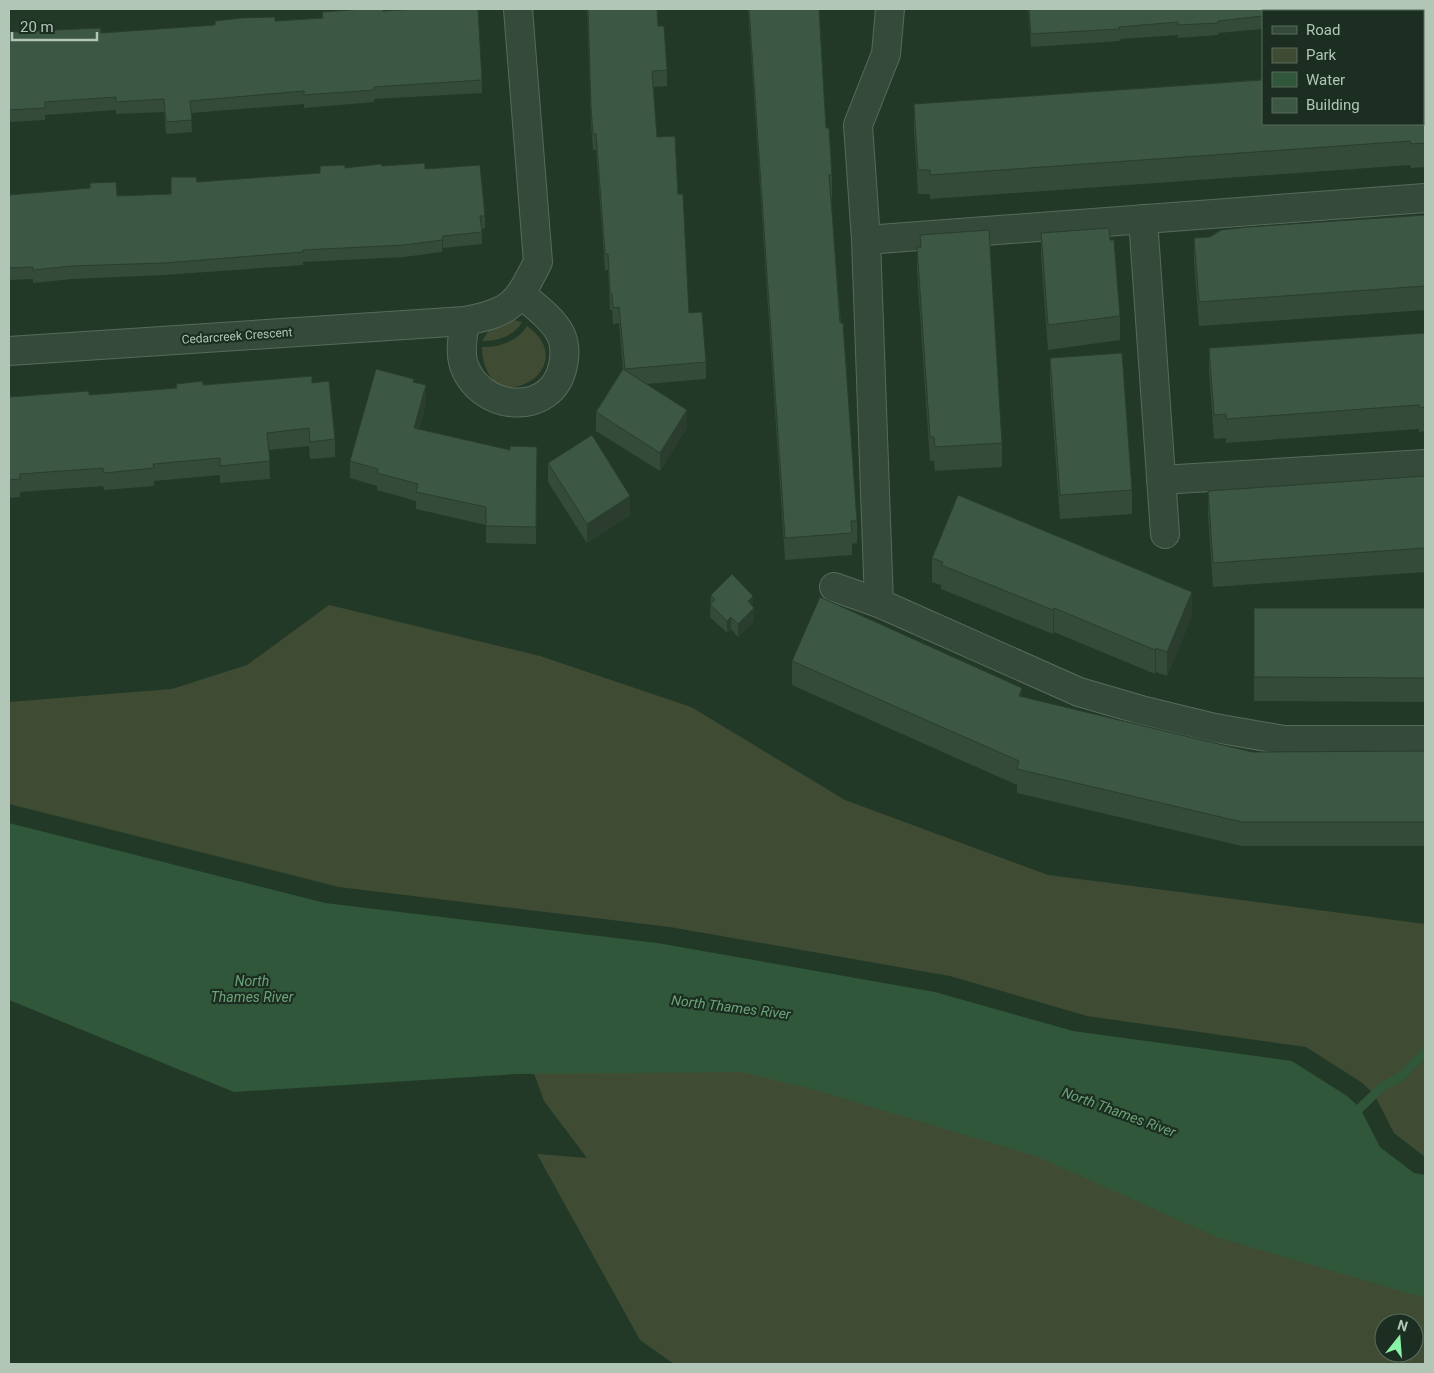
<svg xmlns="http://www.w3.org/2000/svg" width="1434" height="1373" viewBox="0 0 1434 1373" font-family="Roboto,sans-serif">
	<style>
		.green { fill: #3f4c33; fill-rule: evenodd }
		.water { fill: #305739 }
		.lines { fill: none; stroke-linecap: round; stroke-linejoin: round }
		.stream { stroke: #305739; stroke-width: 9 }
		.minor-casing { stroke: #576a5c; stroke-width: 30 }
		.minor { stroke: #364a3b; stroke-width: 28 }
		.wall { fill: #344b3a }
		.shaded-wall { fill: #2a3d2f }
		.building { fill: #3c5743; stroke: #2a3d2f }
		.labels { text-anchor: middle; stroke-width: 4.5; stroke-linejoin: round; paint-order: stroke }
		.street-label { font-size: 12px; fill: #b1c6b7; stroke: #1c2e21 }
		.water-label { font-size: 14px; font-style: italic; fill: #6ca37a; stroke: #1c2e21 }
	</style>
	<rect width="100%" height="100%" fill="#233928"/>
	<g class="green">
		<path d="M513,320L522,322C514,336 498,341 482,341L489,330Z"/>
		<path d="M527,326C587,369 484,427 482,347C498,348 518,341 527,326Z"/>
		<polygon points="329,605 540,656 691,707 845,800 1048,875 1425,924 1425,1157 1394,1133 1374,1094 1361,1082 1306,1047 1087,1016 950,976 670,927 339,887 9,804 9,702 172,689 247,665"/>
		<path d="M754,1064L825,1080L1425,1286V1364H674L640,1340L537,1154L587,1158L544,1101L531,1065ZM1384,1323H1414V1353H1384Z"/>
	</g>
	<polygon class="water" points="9,823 325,903 657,943 935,992 1073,1031 1292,1061 1347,1096 1360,1108 1380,1147 1414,1173 1425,1175 1425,1298 1219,1238 1038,1157 812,1089 741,1072 517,1074 234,1092 9,1000"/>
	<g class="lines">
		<polyline class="stream" points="1360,1108 1383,1086 1400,1077 1425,1052"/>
		<g class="minor-casing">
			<g id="minor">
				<polyline points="1143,219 1165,534"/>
				<polyline points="866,240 1425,198"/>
				<path d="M465,321C463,334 460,349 463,362C477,412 553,419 563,365C565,356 565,344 561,335C553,319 535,306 521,294"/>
				<path d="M9,351L465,321C513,312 517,303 538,262L518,9"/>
				<polyline points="1161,480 1425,464"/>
				<polyline points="834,587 879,603 1079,692 1141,710 1215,728 1284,740 1423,740"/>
				<polyline points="879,603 866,240 858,125 886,54 890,9"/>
			</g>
		</g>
		<use href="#minor" class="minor"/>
	</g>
	<g class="wall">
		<polygon points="587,9 657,9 658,26 667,70 667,86 653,87 657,137 678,194 689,313 706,362 706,379 646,384 687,428 660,471 596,431 596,412 623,370 619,323 613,324 612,310 610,310 608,270 605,270 596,150 593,150 591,124"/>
		<polygon points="748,9 819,9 826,128 832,175 832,198 831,198 833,225 857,521 857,543 852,544 852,555 785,560"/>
		<polygon points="1028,9 1425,9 1425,18 1423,18 1423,11 1263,11 1263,29 1218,33 1218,35 1178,38 1178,35 1120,39 1120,41 1031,47"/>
		<polygon points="383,11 482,80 482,93 374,99 374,102 304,108 304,104 191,113 192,132 166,134 164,112 116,114 116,110 45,115 45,120 9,122 9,32 101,33 215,25 215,21 275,21 322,18 322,12"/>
		<polygon points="1425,68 1425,167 1411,168 1410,165 930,199 930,194 918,194 914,128 914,104"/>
		<polygon points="382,166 425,169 485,216 485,228 482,229 482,244 443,248 442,252 404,257 303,262 303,265 164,275 72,279 33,283 33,279 9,280 9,192 9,195 117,196 171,194 171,177 197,182 320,173 345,168"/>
		<polygon points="1425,215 1425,310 1199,326 1194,262 1194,238"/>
		<polygon points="1041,233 1120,316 1120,340 1048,350 1041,257"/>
		<polygon points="920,235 1002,443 1002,467 935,471 934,461 930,461 917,271 917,247 920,247"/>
		<polygon points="1425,333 1425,431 1419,432 1419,429 1226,443 1226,438 1214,439 1209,372 1209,348"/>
		<polygon points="1050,358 1132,490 1132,514 1060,519 1050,382"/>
		<polygon points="414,382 426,403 419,429 510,450 537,447 536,544 486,543 486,525 416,509 416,501 377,490 377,486 350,478 350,461"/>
		<polygon points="312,383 335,439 335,457 310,459 309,446 269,450 270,479 220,483 220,475 154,481 154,486 104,490 103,486 20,492 20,497 9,498 9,397 89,395 176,388 176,384 203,385"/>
		<polygon points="548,463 630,515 587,543 548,482"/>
		<polygon points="1425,476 1425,572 1213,587 1208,515 1208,491"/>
		<polygon points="932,558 1192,616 1167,676 1156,672 1155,674 1054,632 1053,634 941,589 941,585 932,582"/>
		<polygon points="711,595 753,607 754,621 738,637 731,629 727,633 710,617"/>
		<polygon points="1254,608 1425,608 1425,702 1254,701"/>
		<polygon points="792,661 1022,697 1252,752 1425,751 1425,846 1242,846 1017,793 1017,785 792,685"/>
	</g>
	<g class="shaded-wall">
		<polygon points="443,236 443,248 442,252 442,240"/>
		<polygon points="426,385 426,403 414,445 414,428"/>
		<polygon points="687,410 687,428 660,471 660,453"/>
		<polygon points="630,496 630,515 587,543 587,524"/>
		<polygon points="1192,592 1192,616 1167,676 1167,652"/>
		<polygon points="753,596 753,608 748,601"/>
		<polygon points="754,608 754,621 738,637 738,624"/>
		<polygon points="1054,608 1054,632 1053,634 1053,610"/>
		<polygon points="731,617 731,629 727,633 727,621"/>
		<polygon points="1156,648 1156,672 1155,674 1155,650"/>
		<polygon points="1022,688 1022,712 1019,696"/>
	</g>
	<g class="building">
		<polygon points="364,9 383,9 383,11 419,9 478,9 482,80 374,87 374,90 304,95 304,91 190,101 192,120 166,122 164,99 116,102 116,97 45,102 45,108 9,110 9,32 100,28 101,33 215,25 215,21 241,18 275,17 275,21 323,18 322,12"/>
		<polygon points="588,9 657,9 658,26 664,26 667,70 652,71 657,137 675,136 678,194 683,194 689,313 702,312 706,362 625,369 619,307 613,308 612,294 610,293 608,254 605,254 596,134 593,134 591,107"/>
		<polygon points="749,9 819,9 826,128 829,128 832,175 829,175 833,225 840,323 843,323 857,521 851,521 852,533 785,538"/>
		<polygon points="1029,9 1377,9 1365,10 1365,11 1263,11 1263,16 1218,21 1218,23 1178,25 1178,22 1119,27 1120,29 1031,34"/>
		<polygon points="1425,68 1425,143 1411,144 1410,141 930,175 930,170 918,170 914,104 1263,80 1263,124 1423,124 1423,69"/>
		<polygon points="425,163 425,169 480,165 485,216 480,216 482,232 443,236 442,240 404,245 303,250 303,252 164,263 72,266 33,270 33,267 9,268 9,192 9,195 90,188 90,183 116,182 117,196 171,194 171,177 196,177 197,182 320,173 320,166 345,165 345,168 381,164 382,166"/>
		<polygon points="1425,215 1425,286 1199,302 1194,238 1210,237 1221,230 1248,227"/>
		<polygon points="1109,228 1110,240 1114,240 1120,316 1048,325 1041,233"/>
		<polygon points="989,230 1002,443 935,447 934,437 930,437 917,247 921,247 920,235"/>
		<polygon points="1425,333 1425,407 1419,408 1419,405 1226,419 1226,414 1214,415 1209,348"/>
		<polygon points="1122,353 1132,490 1060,495 1050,358"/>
		<polygon points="376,369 414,379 413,382 426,385 414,428 510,450 510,446 537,447 536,527 486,526 486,507 416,492 418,484 377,473 378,469 350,461"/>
		<polygon points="623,369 687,410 660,453 596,412"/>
		<polygon points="312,376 312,383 329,381 335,439 310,442 309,428 267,433 270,461 220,466 220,458 153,464 154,468 104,473 103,468 20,474 20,479 9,480 9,397 89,391 89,395 177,388 176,384 203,381 203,385"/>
		<polygon points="592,435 630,496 587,524 548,463"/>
		<polygon points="1425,476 1425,548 1213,563 1208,491"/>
		<polygon points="958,495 1192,592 1167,652 1156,648 1155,650 1054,608 1053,610 941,565 943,562 932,558"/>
		<polygon points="732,574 753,596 748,601 754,608 738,624 731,617 727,621 710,604 715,600 711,595"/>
		<polygon points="820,597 1022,688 1019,696 1252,752 1425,751 1425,822 1242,822 1017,769 1019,761 792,661"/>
		<polygon points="1254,608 1425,608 1425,678 1254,677"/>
	</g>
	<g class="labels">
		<g class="street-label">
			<text transform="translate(237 336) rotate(-4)" y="4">Cedarcreek Crescent</text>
		</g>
		<g class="water-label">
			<text x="252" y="986">North<tspan x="252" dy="16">Thames River</tspan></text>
			<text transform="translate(731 1007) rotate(7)" y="5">North Thames River</text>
			<text transform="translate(1119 1112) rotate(20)" y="5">North Thames River</text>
		</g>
	</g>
	<rect width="1434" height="1373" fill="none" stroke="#b1c6b7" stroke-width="20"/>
	<rect x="1262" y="10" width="162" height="115" fill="#1c2e21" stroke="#586b5d"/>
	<rect x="1272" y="26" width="25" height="8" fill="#364a3b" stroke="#586b5d"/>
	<text x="1306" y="35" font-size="15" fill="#b1c6b7">Road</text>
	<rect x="1272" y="48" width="25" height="15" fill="#3f4c33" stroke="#586b5d"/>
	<text x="1306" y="60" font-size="15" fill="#b1c6b7">Park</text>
	<rect x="1272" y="72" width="25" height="15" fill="#305739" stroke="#586b5d"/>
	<text x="1306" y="85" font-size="15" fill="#b1c6b7">Water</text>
	<rect x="1272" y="98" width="25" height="15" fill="#3c5743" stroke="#586b5d"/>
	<text x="1306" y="110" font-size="15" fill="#b1c6b7">Building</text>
	<g transform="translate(1399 1338) rotate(17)"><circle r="24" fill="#1c2e21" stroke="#586b5d"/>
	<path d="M0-4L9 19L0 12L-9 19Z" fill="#89f3a8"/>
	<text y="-8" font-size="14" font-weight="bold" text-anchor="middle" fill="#b1c6b7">N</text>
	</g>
	<path d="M12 32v8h85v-8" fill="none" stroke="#b1c6b7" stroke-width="2.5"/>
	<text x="20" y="32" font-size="15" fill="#b1c6b7" stroke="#1c2e21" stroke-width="4" paint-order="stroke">20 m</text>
</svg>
